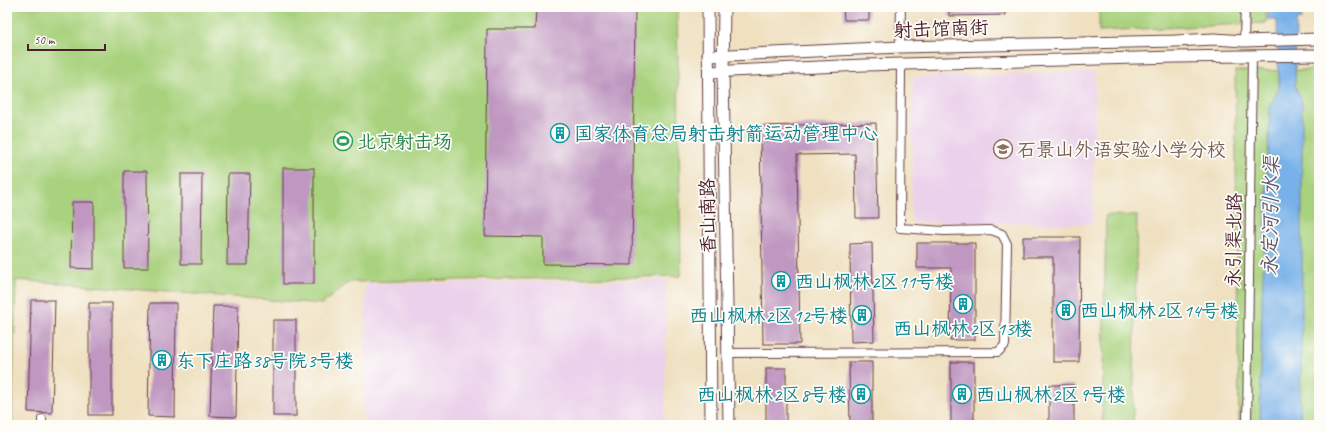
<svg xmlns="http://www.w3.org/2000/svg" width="1326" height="432" viewBox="0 0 1326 432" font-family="Caveat,'LXGW WenKai TC',sans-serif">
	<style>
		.built { fill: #ebd1eb }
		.green { fill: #a9d27e; stroke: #7a7854 }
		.water { fill: #78b1e9; stroke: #61688a }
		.building { fill: #bf97c1 }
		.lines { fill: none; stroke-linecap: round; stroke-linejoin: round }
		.street-casing { stroke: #633c41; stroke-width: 10 }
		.secondary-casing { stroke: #633c41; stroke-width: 13 }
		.street { stroke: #fff; stroke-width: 8 }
		.secondary { stroke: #fff; stroke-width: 11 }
		.labels { text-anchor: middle; stroke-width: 3.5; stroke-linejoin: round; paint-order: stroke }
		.street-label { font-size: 19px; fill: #4a1f2b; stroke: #fdfcf7 }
		.culture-label { font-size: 19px; fill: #0d838f; stroke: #fdfcf7; text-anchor: start }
		.leisure-label { font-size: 19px; fill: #27864d; stroke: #fdfcf7; text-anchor: start }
		.education-label { font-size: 19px; fill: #785e54; stroke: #fdfcf7; text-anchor: start }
		.water-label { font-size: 20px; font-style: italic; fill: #5a526e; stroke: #fdfcf7 }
	</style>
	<rect width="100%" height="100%" fill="#fdfcf7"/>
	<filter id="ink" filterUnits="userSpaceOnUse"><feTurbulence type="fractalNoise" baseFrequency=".025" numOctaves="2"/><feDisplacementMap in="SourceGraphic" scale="8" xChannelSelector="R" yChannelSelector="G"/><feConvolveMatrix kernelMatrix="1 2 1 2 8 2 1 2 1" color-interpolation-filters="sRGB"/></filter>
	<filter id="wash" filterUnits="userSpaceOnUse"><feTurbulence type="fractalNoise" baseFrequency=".012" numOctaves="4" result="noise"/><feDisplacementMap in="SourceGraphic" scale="16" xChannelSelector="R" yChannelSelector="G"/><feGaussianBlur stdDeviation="0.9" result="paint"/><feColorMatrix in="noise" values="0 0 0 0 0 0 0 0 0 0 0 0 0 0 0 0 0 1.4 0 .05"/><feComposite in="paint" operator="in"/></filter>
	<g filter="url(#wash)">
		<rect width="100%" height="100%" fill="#efe0c0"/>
		<g class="built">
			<polygon points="1095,72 1093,224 911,222 913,77"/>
			<polygon points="666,280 665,425 363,425 366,284"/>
		</g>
		<g class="green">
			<polygon points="7,7 677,7 681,276 349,282 322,304 16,280 12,425 7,425"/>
			<polygon points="1099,7 1266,7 1266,23 1099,31"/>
			<polygon points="1316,70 1319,73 1319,342 1316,385 1318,425 1239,425 1235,71"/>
			<polygon points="1106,215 1137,216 1133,425 1102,425"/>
		</g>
		<polygon class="water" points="1268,7 1301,7 1301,20 1296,20 1295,86 1302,101 1302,308 1300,425 1260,425 1262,301 1270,106 1279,88 1277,20 1268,20"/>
		<g id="blocks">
			<g class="building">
				<polygon points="536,7 635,7 632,265 543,264 543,237 485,236 487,29 535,29"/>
				<polygon points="843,7 869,7 869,20 844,20"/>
				<polygon points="949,7 1005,7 1005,15 949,16"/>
				<polygon points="876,123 878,218 856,218 855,154 797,155 800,344 763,344 760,126"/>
				<rect x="283" y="168" width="31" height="116"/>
				<polygon points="124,171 147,171 148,268 124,268"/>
				<polygon points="181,174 202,174 201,264 181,264"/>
				<polygon points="228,174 250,174 248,265 227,265"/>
				<polygon points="72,202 94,202 94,269 71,268"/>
				<polygon points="1023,237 1080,237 1079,362 1053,362 1053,257 1023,257"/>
				<polygon points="872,243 874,341 851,342 850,244"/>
				<polygon points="917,243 975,243 975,340 950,340 951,268 917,268"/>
				<polygon points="31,300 55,300 52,413 28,412"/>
				<rect x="89" y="303" width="23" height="112"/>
				<polygon points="150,303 176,303 175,417 148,416"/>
				<polygon points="213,306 238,306 236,417 210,416"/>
				<rect x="273" y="320" width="23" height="96"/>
				<polygon points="849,362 872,362 872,425 850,425"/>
				<rect x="951" y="362" width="23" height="63"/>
				<rect x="766" y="368" width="20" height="57"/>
				<rect x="1049" y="385" width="25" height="40"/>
			</g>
		</g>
	</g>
	<g filter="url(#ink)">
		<use href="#blocks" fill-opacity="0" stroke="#633c41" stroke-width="1"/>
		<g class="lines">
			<g class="street-casing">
				<g id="street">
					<polyline points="1244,41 1245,7"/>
					<polyline points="900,47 901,7"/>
					<polyline points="727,353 998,352 1005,345 1007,244 1002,234 991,230 944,231 900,228 901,64"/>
					<polyline points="42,425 42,419"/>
					<polyline points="1247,425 1252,56"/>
				</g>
			</g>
			<g class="secondary-casing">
				<g id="secondary">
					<polyline points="708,7 711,425"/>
					<polyline points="724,7 723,71 729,425"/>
					<polyline points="708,56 900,47 1175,41 1214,39 1244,41 1319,39"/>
					<polyline points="709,72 864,65 1176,57 1319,55"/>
				</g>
			</g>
			<use href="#street" class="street"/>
			<use href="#secondary" class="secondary"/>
		</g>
	</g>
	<defs>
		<g id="building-ring" transform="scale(1)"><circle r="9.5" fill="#fdfcf7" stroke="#0f9aa8" stroke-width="1.5"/><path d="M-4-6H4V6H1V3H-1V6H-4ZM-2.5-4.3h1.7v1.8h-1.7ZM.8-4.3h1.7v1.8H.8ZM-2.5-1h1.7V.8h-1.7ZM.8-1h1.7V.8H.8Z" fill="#0f9aa8"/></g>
		<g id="stadium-ring" transform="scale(1)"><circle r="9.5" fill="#fdfcf7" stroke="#2e9e5b" stroke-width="1.5"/><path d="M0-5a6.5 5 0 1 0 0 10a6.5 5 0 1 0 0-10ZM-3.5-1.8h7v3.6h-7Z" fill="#2e9e5b"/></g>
		<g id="school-ring" transform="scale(1)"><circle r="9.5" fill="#fdfcf7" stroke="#8d6e63" stroke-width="1.5"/><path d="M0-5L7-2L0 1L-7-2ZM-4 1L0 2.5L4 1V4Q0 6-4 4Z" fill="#8d6e63"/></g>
	</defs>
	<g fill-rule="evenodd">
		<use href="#building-ring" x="560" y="133"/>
		<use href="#stadium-ring" x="343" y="141"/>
		<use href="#school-ring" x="1003" y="149"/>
		<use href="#building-ring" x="781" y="281"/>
		<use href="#building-ring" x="963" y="304"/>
		<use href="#building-ring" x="1066" y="310"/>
		<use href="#building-ring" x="862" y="315"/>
		<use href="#building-ring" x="162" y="360"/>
		<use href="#building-ring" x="861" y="394"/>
		<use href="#building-ring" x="962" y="394"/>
	</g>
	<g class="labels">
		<g class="street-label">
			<text transform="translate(941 28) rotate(-2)" y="7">射击馆南街</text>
			<text transform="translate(707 216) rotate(-91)" y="7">香山南路</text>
			<text transform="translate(1233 240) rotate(-89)" y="7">永引渠北路</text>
		</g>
		<g class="culture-label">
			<text x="574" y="140">国家体育总局射击射箭运动管理中心</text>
			<text x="795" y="288">西山枫林2区11号楼</text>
			<text x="1080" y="317">西山枫林2区14号楼</text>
			<text x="848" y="322" text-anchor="end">西山枫林2区12号楼</text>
			<text x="963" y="335" text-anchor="middle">西山枫林2区13楼</text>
			<text x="176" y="367">东下庄路38号院3号楼</text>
			<text x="847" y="401" text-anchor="end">西山枫林2区8号楼</text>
			<text x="976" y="401">西山枫林2区9号楼</text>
		</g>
		<g class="leisure-label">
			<text x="357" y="148">北京射击场</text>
		</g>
		<g class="education-label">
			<text x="1017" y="156">石景山外语实验小学分校</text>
		</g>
		<g class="water-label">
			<text transform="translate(1270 216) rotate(-89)" y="7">永定河引水渠</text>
		</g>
	</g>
	<rect width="1326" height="432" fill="none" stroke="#fdfcf7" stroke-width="24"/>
	<path d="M28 44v6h77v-6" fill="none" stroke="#4a1f2b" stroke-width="2"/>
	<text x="34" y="44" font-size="12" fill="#4a1f2b" stroke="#fdfcf7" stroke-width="3" paint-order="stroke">50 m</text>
</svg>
